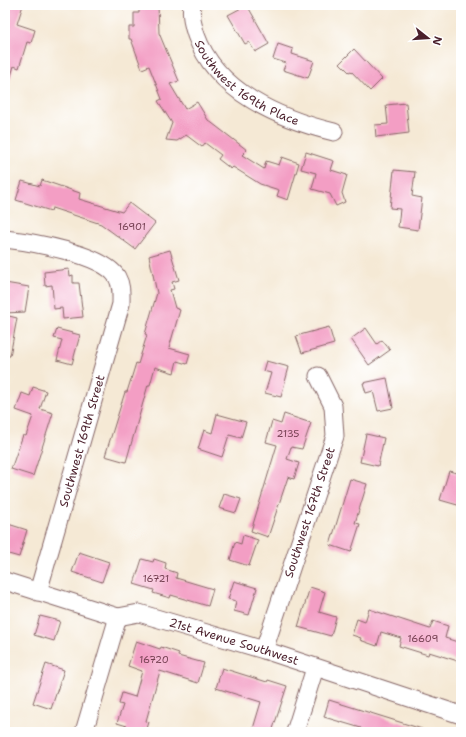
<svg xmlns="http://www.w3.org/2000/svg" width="466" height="737" viewBox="0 0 466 737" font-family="'Shantell Sans',sans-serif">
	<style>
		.building { fill: #f39ec4 }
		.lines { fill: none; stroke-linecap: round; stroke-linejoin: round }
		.minor-casing { stroke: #866666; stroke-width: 19 }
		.minor { stroke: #fff; stroke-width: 17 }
		.labels { text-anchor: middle; stroke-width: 3; stroke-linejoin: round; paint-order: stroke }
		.number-label { font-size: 10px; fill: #743f51 }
		.street-label { font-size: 12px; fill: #4a1f2b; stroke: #fff }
	</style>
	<rect width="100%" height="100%" fill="#fff"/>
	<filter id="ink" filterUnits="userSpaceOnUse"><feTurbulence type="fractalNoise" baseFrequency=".025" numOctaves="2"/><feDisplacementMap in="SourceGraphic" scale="8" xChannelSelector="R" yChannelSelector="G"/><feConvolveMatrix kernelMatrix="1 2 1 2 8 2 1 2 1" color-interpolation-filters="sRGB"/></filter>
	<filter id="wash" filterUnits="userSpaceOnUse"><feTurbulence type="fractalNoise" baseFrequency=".012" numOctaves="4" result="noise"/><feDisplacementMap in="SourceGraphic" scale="16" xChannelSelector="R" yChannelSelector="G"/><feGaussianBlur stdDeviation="0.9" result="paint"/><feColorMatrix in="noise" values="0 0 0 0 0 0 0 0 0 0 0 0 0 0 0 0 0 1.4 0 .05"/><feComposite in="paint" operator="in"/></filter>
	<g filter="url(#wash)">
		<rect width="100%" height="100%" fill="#f5e9d5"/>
		<g id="blocks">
			<g class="building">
				<polygon points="5,5 23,5 17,24 35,30 31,43 27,42 19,68 14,66 8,86 5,86"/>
				<polygon points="139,5 158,5 159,33 179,81 170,84 185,109 197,102 208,120 247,150 242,155 264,169 266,161 279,165 282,157 299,163 288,200 277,196 279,190 260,184 233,167 231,169 218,159 221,155 205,143 202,147 186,135 177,141 166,140 172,123 158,101 162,99 149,66 142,69 131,39 129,39 129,27 134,27 134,13 139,13"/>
				<polygon points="247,5 269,44 255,52 249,42 245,44 228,15"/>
				<polygon points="278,44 293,49 292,54 314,61 308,78 283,70 286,63 273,59"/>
				<polygon points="354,49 382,79 370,91 351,71 349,72 340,63"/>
				<polygon points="406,103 409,133 376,137 375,125 388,124 386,105"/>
				<polygon points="306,152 334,161 331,170 347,175 342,193 345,202 336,206 330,194 312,189 316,173 301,169"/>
				<polygon points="394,170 415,172 412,196 422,198 418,230 398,227 400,209 390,208"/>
				<polygon points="42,180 80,193 79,199 122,212 129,203 155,223 135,249 101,224 52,208 51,211 16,200 22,181 40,186"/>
				<polygon points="170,250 179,280 172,282 174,289 170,290 175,308 180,310 169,348 190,354 187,364 177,361 174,373 155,367 150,385 148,385 126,462 105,456 125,392 127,392 136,363 138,364 147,335 145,334 157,293 149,256"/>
				<polygon points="69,269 70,276 73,275 73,283 79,283 83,317 63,319 62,308 54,309 52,285 45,286 44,272"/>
				<polygon points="5,283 29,287 25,312 5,313"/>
				<polygon points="5,315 17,318 10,356 5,356"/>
				<polygon points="329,327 334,344 302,353 296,336"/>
				<polygon points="366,328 377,344 382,340 390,350 369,365 351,339"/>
				<polygon points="57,329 80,335 72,364 57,360 62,340 54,338"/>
				<polygon points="266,361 289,367 281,397 265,393 271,373 263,371"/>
				<polygon points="387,378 393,408 378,411 373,391 366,393 363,383"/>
				<polygon points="33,387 46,391 40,409 53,413 33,476 11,469 23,435 26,436 33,416 16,410 22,393 30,396"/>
				<polygon points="217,414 246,422 241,438 229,435 222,457 198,449 204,430 212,433"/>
				<polygon points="284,414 311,423 302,449 291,447 287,459 299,463 294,479 288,477 268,537 251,531 277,445 266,442 272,421 281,424"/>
				<polygon points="366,434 384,438 378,466 360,462"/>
				<polygon points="449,471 461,474 461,506 440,500"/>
				<polygon points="350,479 367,484 355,523 360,524 351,552 330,545"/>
				<polygon points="224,494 241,499 236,513 219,508"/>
				<polygon points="5,523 27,530 19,557 5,553 8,534 5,533"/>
				<polygon points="243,535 258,540 249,566 230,560 235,542 241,544"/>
				<polygon points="79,552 109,562 102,582 72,572"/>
				<polygon points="142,559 153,562 154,559 166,563 165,569 177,573 176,578 213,589 208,606 171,595 170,598 153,593 154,590 134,584"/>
				<polygon points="234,581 257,588 249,615 234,611 236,601 228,599"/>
				<polygon points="310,587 325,592 319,612 336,617 331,636 298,627"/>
				<polygon points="369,609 430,629 433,621 448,626 445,638 461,643 461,662 429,652 428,655 399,646 401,638 381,632 377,646 360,640 361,638 352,635 357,619 365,622"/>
				<polygon points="40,616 60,621 54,641 34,635"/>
				<polygon points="136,641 160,649 161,647 179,653 178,656 204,663 198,683 160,671 146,721 149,722 146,732 125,732 127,726 117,723 123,705 119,704 122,693 135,697 142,671 128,666"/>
				<polygon points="46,664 64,670 51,709 33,703"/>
				<polygon points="222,668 267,682 268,680 287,686 272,732 252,732 261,702 216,688"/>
				<polygon points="329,700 422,729 422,732 360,732 361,728 324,717"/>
			</g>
		</g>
	</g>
	<g filter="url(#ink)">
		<use href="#blocks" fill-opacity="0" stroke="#866666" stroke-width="1"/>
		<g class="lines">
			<g class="minor-casing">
				<g id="minor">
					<path id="s1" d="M192,5C190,15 193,26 196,35C216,92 280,119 334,132"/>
					<path d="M5,239C31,242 103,254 117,277C122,286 121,294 121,304L38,592"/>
					<path id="s2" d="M5,581L118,617L139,613L264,650L461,715"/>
					<path id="s3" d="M264,650L335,436L333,406L318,376"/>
					<polyline points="84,732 118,617"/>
					<polyline points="295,732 315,668"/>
				</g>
			</g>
			<use href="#minor" class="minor"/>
		</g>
	</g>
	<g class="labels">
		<g class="number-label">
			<text x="132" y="230">16901</text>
			<text x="288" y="437">2135</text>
			<text x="156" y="582">16721</text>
			<text x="423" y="642">16609</text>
			<text x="154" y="663">16720</text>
		</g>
		<g class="street-label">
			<text dy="4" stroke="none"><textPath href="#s1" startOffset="103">Southwest 169th Place</textPath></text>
			<text transform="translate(82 441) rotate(-74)" y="4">Southwest 169th Street</text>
			<text dy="4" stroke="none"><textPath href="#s3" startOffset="145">Southwest 167th Street</textPath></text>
			<text dy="4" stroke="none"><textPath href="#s2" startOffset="239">21st Avenue Southwest</textPath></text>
		</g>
	</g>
	<rect width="466" height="737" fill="none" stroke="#fff" stroke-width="20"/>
	<g transform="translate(428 38) rotate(107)" stroke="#ffffff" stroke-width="3" paint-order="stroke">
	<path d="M0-3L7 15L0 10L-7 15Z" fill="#4a1f2b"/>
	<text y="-6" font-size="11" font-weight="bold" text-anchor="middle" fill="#4a1f2b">N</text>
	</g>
</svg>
